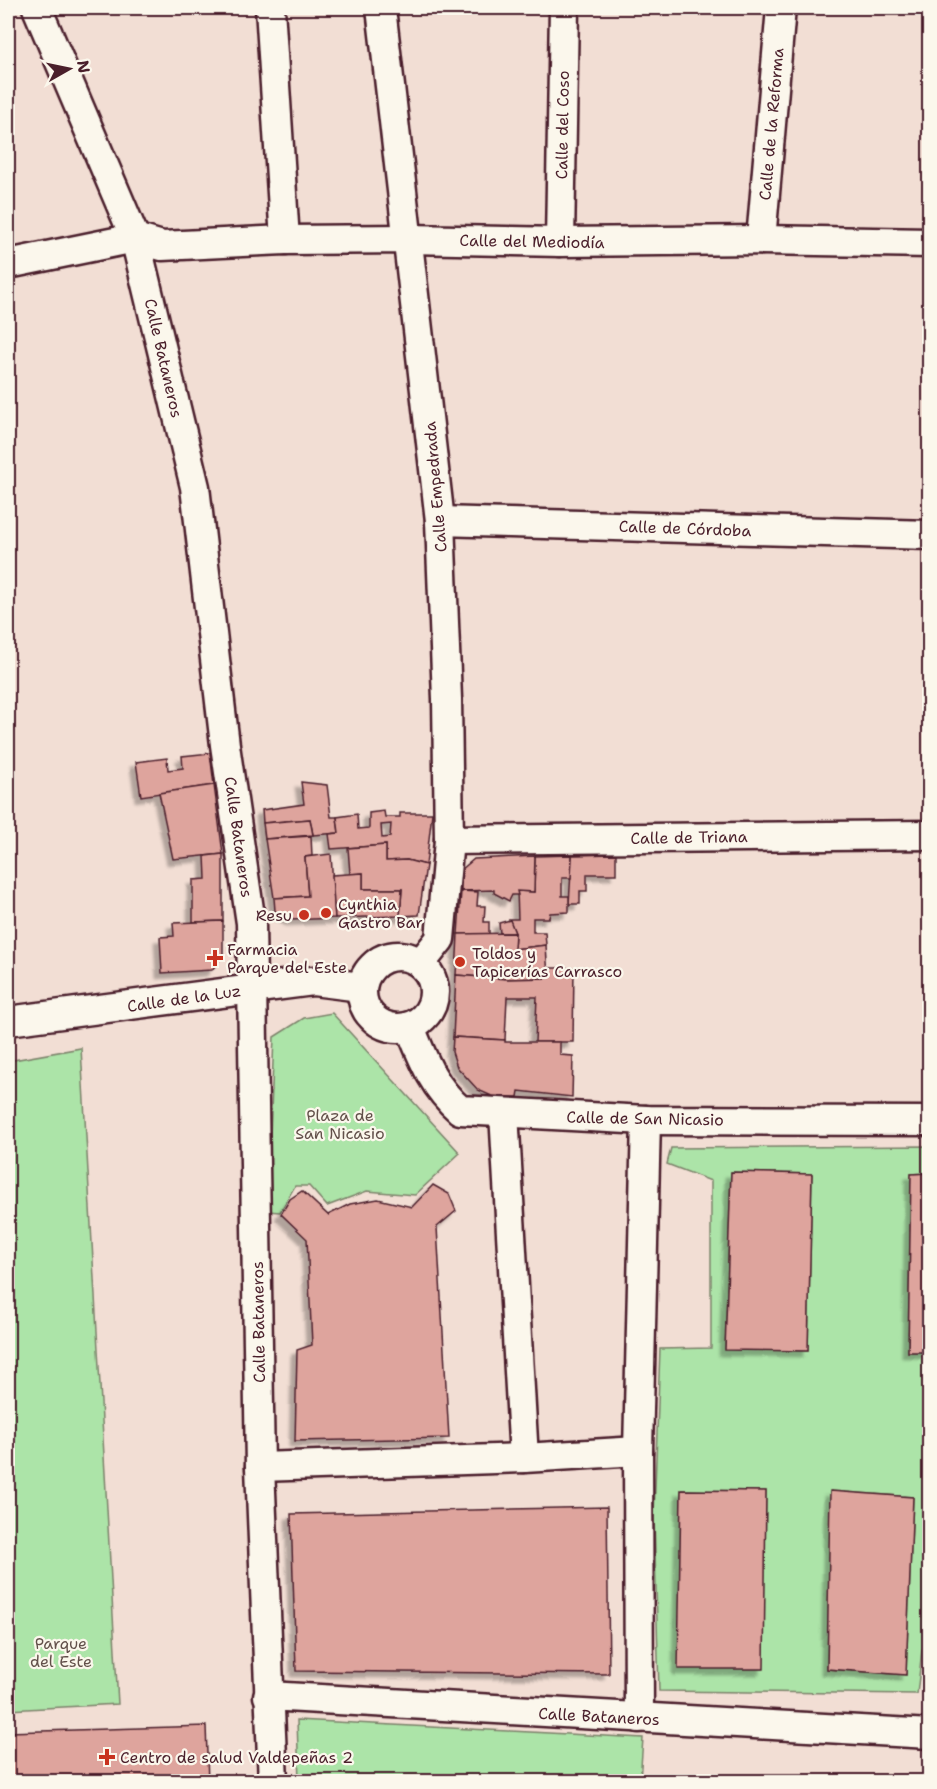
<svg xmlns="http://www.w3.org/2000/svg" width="937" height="1789" viewBox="0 0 937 1789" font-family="'Shantell Sans',sans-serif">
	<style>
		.green { fill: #ace4a8; stroke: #7b826a; stroke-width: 1.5; fill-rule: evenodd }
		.building { fill: #dea49d; stroke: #4a1f2b; stroke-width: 1.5; fill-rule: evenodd; filter: url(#shadow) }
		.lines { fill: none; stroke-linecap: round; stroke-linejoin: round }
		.minor-casing { stroke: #4a1f2b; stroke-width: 33 }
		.minor { stroke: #fbf7ec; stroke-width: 28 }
		.poi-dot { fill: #c8321e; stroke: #fbf7ec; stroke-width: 2 }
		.labels { text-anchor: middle; stroke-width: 4.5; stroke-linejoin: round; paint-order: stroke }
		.street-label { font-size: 16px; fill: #4a1f2b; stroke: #fbf7ec }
		.poi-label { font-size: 16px; fill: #4a1f2b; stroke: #fbf7ec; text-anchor: start }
		.park-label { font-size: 16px; fill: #62504a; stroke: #fbf7ec }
	</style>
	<defs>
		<filter id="shadow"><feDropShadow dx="-5.5" dy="5.5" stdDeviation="1.5" flood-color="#0004"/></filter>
	</defs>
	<rect width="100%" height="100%" fill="#f2ded4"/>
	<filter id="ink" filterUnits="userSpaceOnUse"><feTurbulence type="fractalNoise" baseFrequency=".0167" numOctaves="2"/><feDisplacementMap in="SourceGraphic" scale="12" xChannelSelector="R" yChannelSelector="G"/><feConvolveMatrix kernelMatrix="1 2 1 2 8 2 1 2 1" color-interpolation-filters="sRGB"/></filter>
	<g filter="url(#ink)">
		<g class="green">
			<polygon points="332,1013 460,1153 415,1195 367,1191 327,1206 309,1186 295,1186 280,1212 267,1211 274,1037 304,1018"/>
			<polygon points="81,1048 118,1704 8,1710 8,1061"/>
			<path d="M929,1146V1173L911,1174L908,1352H930V1633L922,1650L917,1694L659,1691L654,1516L660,1349L711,1348V1181L667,1164L671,1148ZM731,1172L812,1174L808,1351L725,1349ZM681,1490L766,1491L763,1669L679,1668ZM831,1491L913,1497L906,1675L827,1669Z"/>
			<polygon points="297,1720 643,1738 640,1781 299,1781"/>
		</g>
		<g class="building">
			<polygon points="210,753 214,785 141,796 136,762 167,758 168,770 183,768 182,756"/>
			<polygon points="301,782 327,785 331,817 337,817 339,833 313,835 310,819 263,823 262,810 304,804"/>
			<polygon points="214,785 223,854 173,859 159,793"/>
			<path d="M384,811L385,817H400V813H432L426,865L407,860L386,861V845L331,849L329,834L339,833L337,817L357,814L358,829L369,828V813ZM391,824L390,837L382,838L381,825Z"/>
			<polygon points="310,819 313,835 265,839 263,823"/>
			<polygon points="311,836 312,856 305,857 308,896 274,898 265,839"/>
			<polygon points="386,845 386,861 407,860 426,865 419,915 400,916 402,889 363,889 363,873 350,874 348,848"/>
			<polygon points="223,854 223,921 193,922 193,880 206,879 205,856"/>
			<polygon points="331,854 335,918 291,920 275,911 274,898 308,896 305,857"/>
			<polygon points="616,854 616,874 587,874 587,891 580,891 580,904 569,904 572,855"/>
			<polygon points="572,855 571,878 562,878 562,896 569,896 569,912 550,913 549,918 533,918 533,932 545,932 546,945 514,949 515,933 509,919 518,919 517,891 534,892 535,856"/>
			<polygon points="535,856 534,892 517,891 518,895 512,895 509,901 494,893 494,890 461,891 461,870 474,859"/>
			<polygon points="363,873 363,889 402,889 400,916 335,918 332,875"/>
			<polygon points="461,891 478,892 477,906 485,906 484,922 489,922 489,934 458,934"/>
			<polygon points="510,920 515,933 500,933 499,923"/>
			<polygon points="223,921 223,955 212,970 162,973 160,937 174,936 173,923"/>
			<polygon points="515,933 514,949 546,945 548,978 507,979 456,975 458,934"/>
			<polygon points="549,968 574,968 573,1042 535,1042 537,997 507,997 505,1040 453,1037 456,975 507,979 548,978"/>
			<polygon points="453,1037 505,1040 505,1042 560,1042 560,1055 573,1056 572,1097 519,1091 518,1097 494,1097 478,1090 457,1067 452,1052"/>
			<polygon points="731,1172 812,1174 808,1351 725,1350"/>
			<polygon points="930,1173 930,1352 908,1352 911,1174"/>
			<polygon points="433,1185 449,1194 456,1211 437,1227 449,1438 295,1441 297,1350 312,1345 307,1239 281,1214 290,1199 302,1191 328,1215 350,1204 378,1199 412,1207"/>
			<polygon points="681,1490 766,1491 764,1669 678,1669"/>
			<polygon points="830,1491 913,1497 906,1675 827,1669"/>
			<polygon points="607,1507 609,1674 296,1671 291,1514"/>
			<polygon points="206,1726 208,1782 8,1782 8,1732"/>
		</g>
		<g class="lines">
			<g class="minor-casing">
				<g id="minor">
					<polyline points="37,8 135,238 195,487 225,745 251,923 260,1467 273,1782"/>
					<polyline points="270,8 285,240"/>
					<polyline points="381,8 440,521 447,699 449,840 440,939 421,963"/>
					<polyline points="761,240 781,8"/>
					<polyline points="560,242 564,8"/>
					<polyline points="8,264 135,238 162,246 285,240 409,239 560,242 761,240 930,243"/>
					<polyline points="440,521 930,535"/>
					<polyline points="449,840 930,835"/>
					<circle cx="398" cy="992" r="36"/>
					<polyline points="8,1021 313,981 361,987"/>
					<path d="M410,1027C423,1059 433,1087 460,1110L646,1120L930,1121"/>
					<polyline points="504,1113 524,1458"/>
					<polyline points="260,1467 524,1458 638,1451"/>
					<polyline points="268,1696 930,1734"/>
					<polyline points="639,1718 638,1451 646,1120"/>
				</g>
			</g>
			<use href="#minor" class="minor"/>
		</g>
	</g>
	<g class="poi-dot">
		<circle cx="326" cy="913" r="6"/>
		<circle cx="304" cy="915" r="6"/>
		<path d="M212 949h6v6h6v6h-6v6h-6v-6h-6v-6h6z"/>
		<circle cx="460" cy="962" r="6"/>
		<path d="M104 1748h6v6h6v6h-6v6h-6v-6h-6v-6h6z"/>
	</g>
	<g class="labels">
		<g class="street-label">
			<text transform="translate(771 124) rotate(-85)" y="6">Calle de la Reforma</text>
			<text transform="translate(562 125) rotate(-89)" y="6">Calle del Coso</text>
			<text transform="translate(532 241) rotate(1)" y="6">Calle del Mediodía</text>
			<text transform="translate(164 358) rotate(77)" y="6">Calle Bataneros</text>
			<text transform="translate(435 487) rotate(-95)" y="6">Calle Empedrada</text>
			<text transform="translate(685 528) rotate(2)" y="6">Calle de Córdoba</text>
			<text transform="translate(239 837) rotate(82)" y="6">Calle Bataneros</text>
			<text transform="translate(689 837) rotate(-1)" y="6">Calle de Triana</text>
			<text transform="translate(184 998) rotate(-8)" y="6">Calle de la Luz</text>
			<text transform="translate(645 1118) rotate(1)" y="6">Calle de San Nicasio</text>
			<text transform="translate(258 1322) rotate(-91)" y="6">Calle Bataneros</text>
			<text transform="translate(599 1716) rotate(3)" y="6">Calle Bataneros</text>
		</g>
		<g class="poi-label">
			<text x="338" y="910">Cynthia<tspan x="338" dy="18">Gastro Bar</tspan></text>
			<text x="292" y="921" text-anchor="end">Resu</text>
			<text x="227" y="955">Farmacia<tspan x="227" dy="18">Parque del Este</tspan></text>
			<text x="472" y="959">Toldos y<tspan x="472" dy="18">Tapicerías Carrasco</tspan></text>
			<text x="120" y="1763">Centro de salud Valdepeñas 2</text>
		</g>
		<g class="park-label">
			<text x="340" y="1121">Plaza de<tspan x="340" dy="18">San Nicasio</tspan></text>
			<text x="61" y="1649">Parque<tspan x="61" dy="18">del Este</tspan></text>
		</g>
	</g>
	<rect width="937" height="1789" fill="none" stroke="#fbf7ec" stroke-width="30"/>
	<rect x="15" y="15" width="907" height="1759" fill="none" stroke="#4a1f2b" stroke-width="2" filter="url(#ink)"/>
	<g transform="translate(69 69) rotate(81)" stroke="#fbf7ec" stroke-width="4.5" paint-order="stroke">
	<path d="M0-4.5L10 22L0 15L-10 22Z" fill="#4a1f2b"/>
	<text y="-9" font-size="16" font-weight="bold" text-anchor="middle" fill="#4a1f2b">N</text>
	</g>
</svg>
